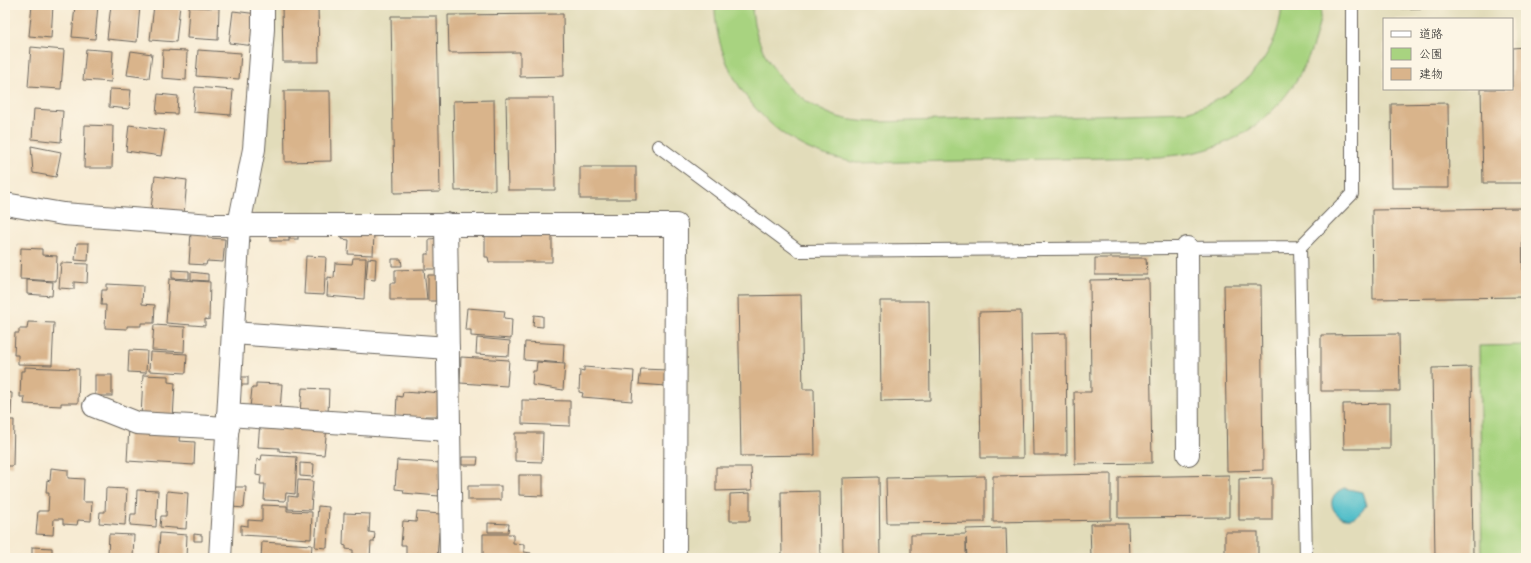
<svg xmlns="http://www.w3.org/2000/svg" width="1531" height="563" viewBox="0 0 1531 563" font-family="Caveat,'Klee One',sans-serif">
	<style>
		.built { fill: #e2dcba; fill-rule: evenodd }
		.green { fill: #a8d380; stroke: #62784e }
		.water { fill: #50bdc9; stroke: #366c72 }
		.building { fill: #d9b48b }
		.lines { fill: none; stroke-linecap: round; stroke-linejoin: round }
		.lane-casing { stroke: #69645c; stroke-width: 14 }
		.street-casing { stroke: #69645c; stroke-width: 24 }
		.lane { stroke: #fff; stroke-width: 12 }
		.street { stroke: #fff; stroke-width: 22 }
	</style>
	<rect width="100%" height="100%" fill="#fcf5e5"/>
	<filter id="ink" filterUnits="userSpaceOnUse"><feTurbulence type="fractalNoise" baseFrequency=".025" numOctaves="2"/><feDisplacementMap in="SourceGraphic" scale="8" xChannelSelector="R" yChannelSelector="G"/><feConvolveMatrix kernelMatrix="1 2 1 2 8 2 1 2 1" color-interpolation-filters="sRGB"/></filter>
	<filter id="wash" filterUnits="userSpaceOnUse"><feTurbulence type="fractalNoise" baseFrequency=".012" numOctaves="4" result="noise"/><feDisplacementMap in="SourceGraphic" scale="16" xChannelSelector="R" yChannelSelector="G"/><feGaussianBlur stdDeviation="0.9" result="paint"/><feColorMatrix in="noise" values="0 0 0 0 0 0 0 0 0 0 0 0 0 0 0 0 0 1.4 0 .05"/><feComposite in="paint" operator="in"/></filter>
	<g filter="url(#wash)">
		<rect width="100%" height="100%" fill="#f7ebd3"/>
		<path class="built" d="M265,5H1526V558H682L686,219H260L251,212ZM1384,19H1512V89H1384Z"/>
		<g class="green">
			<path d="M715,5H752C753,56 791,101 838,117C852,121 866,122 880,122L1186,112C1237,97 1278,61 1282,5H1322C1315,70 1273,130 1208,149C1192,154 1176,155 1159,157L856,163C840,159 824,156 809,149C756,125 714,64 715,5Z"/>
			<polygon points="1526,345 1526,558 1482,558 1479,346"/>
		</g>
		<path class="water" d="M1344,488L1362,492L1366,505C1349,538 1313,501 1344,488Z"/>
		<g id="blocks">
			<g class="building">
				<polygon points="32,5 53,5 51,38 29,36"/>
				<polygon points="75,5 98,5 95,39 72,37"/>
				<polygon points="111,5 140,5 137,42 107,39"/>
				<polygon points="154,5 180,5 176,42 150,40"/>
				<polygon points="282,5 318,5 319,62 283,62"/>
				<polygon points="1393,5 1432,5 1432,8 1393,9"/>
				<polygon points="189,7 219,8 218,40 187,38"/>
				<polygon points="233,11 258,14 255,46 229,43"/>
				<polygon points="563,14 564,76 520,77 520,52 449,53 448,15"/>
				<polygon points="391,16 437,16 440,192 394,193"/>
				<polygon points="31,47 64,50 61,89 28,87"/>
				<polygon points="1526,47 1526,183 1483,183 1481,89 1512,89 1512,48"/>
				<polygon points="86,49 113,51 111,82 83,80"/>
				<polygon points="163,50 187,51 186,80 162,78"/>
				<polygon points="198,50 241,53 239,79 196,76"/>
				<polygon points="131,51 152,54 149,78 127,75"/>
				<polygon points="195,87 233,90 231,115 193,112"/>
				<polygon points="110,89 131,90 129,109 109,107"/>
				<polygon points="284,91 330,91 331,161 285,162"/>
				<polygon points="158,94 178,96 177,114 156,113"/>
				<polygon points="506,98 554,98 555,190 508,190"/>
				<polygon points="494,100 495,190 455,191 453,101"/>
				<polygon points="1448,103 1449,188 1392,188 1391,104"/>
				<polygon points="34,109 63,111 61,142 32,139"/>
				<polygon points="85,125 113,126 112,168 84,168"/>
				<polygon points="129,125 165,130 161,156 126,151"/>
				<polygon points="31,146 61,152 56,177 33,173"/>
				<rect x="580" y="167" width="56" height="32"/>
				<polygon points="155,176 187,180 184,214 151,209"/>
				<polygon points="1522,208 1523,297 1373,299 1372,210"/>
				<polygon points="191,232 208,233 208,238 225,239 223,262 207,261 206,265 189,264"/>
				<rect x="271" y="232" width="18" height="9"/>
				<rect x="290" y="232" width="8" height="7"/>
				<polygon points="343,232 374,234 373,255 348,254 349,240 342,239"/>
				<polygon points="552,232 552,262 489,262 488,257 485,257 485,236"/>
				<polygon points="440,238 440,269 425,269 425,254 429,254 429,239"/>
				<polygon points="77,243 89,243 88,261 75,260"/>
				<polygon points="21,248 42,249 42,255 57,256 56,281 20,279"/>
				<polygon points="306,256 326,257 324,295 304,294"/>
				<polygon points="353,258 366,258 364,299 327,296 328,277 334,278 335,263 352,264"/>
				<polygon points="368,258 376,259 375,280 366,279"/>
				<polygon points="1095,258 1146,258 1147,275 1095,275"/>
				<polygon points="392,259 401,259 402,266 392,266"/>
				<polygon points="61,263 88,264 87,283 74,282 74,289 59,288"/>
				<polygon points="424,269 427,300 390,300 390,283 395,283 395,270"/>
				<polygon points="172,270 189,271 189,279 172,278"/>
				<polygon points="191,272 208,274 208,281 191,280"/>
				<polygon points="428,275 440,275 441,301 428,301"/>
				<polygon points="169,279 210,282 209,320 205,319 205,326 166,323"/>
				<polygon points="1149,279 1152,463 1075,464 1074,392 1091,392 1090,280"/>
				<polygon points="27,280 53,282 52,296 27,294"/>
				<polygon points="107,284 143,286 142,304 155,305 154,323 141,323 141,326 127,326 127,329 105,328 106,305 101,305 102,290 107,290"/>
				<polygon points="1224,285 1261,285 1263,470 1227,471"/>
				<polygon points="801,295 803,389 814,389 815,455 741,456 738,296"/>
				<polygon points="880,301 929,301 930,400 881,401"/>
				<polygon points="467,308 505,311 504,318 512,319 511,339 471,336 471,330 465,330"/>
				<polygon points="1021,311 1023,458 981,458 979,312"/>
				<polygon points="534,315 543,316 543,327 533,326"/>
				<polygon points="28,322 54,323 52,365 18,364 18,355 14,355 15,333 19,333 19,329 27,329"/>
				<polygon points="154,325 185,327 184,352 152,350"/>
				<polygon points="1066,333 1067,455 1033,455 1031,334"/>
				<polygon points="1399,334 1400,391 1321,391 1321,335"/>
				<polygon points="477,338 510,341 509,356 476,354"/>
				<polygon points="525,342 564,344 563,363 524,360"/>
				<polygon points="129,350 147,351 146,373 128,372"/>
				<polygon points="150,352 187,354 186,373 149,371"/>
				<polygon points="461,357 509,360 507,386 460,383"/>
				<polygon points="537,362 565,364 563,390 532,385 533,371 536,371"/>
				<polygon points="25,367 79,369 78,403 61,403 61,406 24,404 25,397 20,397 21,371 25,371"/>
				<polygon points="584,367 634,371 632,401 582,397 583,393 579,392 580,370 584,371"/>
				<polygon points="1471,367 1473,558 1435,558 1432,368"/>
				<polygon points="641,369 668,370 666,386 639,384"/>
				<rect x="95" y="375" width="17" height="21"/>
				<polygon points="143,375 168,376 168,382 175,383 173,420 141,418"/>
				<rect x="237" y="377" width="11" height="8"/>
				<polygon points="256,383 282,384 280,410 250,408 252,388 256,388"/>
				<polygon points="302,388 329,389 328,414 300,412"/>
				<polygon points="418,391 440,393 439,416 425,416 425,418 396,416 397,396 402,397 403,392 418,393"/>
				<polygon points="5,392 12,393 11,415 5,414"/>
				<polygon points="522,400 570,401 570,426 522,424"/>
				<polygon points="1390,403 1390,449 1344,449 1343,404"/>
				<polygon points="5,420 14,420 13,466 5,466"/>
				<polygon points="260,422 327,427 324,455 279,451 279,448 258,447"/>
				<polygon points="129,427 180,430 179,441 195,442 194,465 127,461"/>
				<polygon points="515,433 543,433 542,462 515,461"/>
				<polygon points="262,455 297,457 295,494 286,493 285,501 264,500 265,484 260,484 261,476 256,475 257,459 261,460"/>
				<polygon points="462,457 478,457 477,465 462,465"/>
				<polygon points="397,460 441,463 439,496 403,493 404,490 395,489"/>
				<polygon points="300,463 314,464 313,477 300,476"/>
				<polygon points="716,467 751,467 752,490 716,491"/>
				<polygon points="51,468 68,470 68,478 84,479 83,502 92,502 91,521 78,520 77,525 63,524 63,519 54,519 53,535 36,534 38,511 48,511 49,493 46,493 47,480 50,481"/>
				<polygon points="1111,474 1111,520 993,522 993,476"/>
				<polygon points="519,475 543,475 543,496 519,495"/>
				<polygon points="1229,475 1229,517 1118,518 1118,477"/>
				<polygon points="985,476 985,522 887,523 886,478"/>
				<polygon points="879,477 880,558 843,558 842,478"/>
				<polygon points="1272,478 1272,520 1239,520 1239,479"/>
				<polygon points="298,480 313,481 311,510 288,509 288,496 297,497"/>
				<rect x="468" y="486" width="33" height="14"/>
				<polygon points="234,487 246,487 244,508 232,507"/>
				<polygon points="106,488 127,489 125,525 99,523 100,512 105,512"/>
				<polygon points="137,490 158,491 156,527 130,525 131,514 136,514"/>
				<polygon points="167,491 188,493 186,529 160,527 161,516 166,516"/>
				<polygon points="819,491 820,558 782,558 781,492"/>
				<polygon points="750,493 750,521 730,521 730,494"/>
				<polygon points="262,505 287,506 287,511 312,512 311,539 241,535 241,525 248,526 248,520 262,521"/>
				<polygon points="318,506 329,507 327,548 315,547"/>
				<polygon points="417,512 440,514 442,532 439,532 437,558 406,557 406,545 401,545 403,521 416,522"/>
				<polygon points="344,513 370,514 369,532 375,533 374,542 371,542 370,558 353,557 353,550 346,549 346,546 343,545"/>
				<polygon points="488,523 509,524 508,532 488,532"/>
				<polygon points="1090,524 1128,524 1129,558 1091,558"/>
				<polygon points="1006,528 1007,558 967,558 966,538 966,558 911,558 911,535 966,534 966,529"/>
				<rect x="1225" y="532" width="33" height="26"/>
				<polygon points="160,533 187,535 186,558 158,558"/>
				<polygon points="109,534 134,535 133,558 108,556"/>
				<polygon points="194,534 202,535 202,541 194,541"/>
				<polygon points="483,534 513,534 513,543 524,544 524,552 531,553 531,558 483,558"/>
				<polygon points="262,542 312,545 311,558 261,558"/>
				<polygon points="32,547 52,548 52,558 32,558"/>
				<polygon points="193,556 215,557 215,558 193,558"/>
			</g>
		</g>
	</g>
	<g filter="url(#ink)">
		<use href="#blocks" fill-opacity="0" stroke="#69645c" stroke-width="1"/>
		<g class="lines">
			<g class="lane-casing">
				<g id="lane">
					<polyline points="658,146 799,251 1300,247 1352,194 1352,5"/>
					<polyline points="1300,247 1306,558"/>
				</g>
			</g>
			<g class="street-casing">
				<g id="street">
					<polyline points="5,204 63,214 212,225 676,225 675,558"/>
					<polyline points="446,224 451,558"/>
					<polyline points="1187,248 1188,454"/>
					<polyline points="233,333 448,348"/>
					<polyline points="94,406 137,423 228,428"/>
					<polyline points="228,415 449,430"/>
					<polyline points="220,558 239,225 254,149 263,29 263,5"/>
				</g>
			</g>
			<use href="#lane" class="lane"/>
			<use href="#street" class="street"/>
		</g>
	</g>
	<rect width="1531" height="563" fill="none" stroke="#fcf5e5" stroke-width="20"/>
	<rect x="1383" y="18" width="130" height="72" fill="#fcf5e5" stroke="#a29e95"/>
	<rect x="1391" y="31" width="20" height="6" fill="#ffffff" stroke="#a29e95"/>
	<text x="1419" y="38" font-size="12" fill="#1c1c1c">道路</text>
	<rect x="1391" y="48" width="20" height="12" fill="#a8d380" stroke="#a29e95"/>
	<text x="1419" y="58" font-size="12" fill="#1c1c1c">公園</text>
	<rect x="1391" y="68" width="20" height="12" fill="#d9b48b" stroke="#a29e95"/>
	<text x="1419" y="78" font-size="12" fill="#1c1c1c">建物</text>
</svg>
